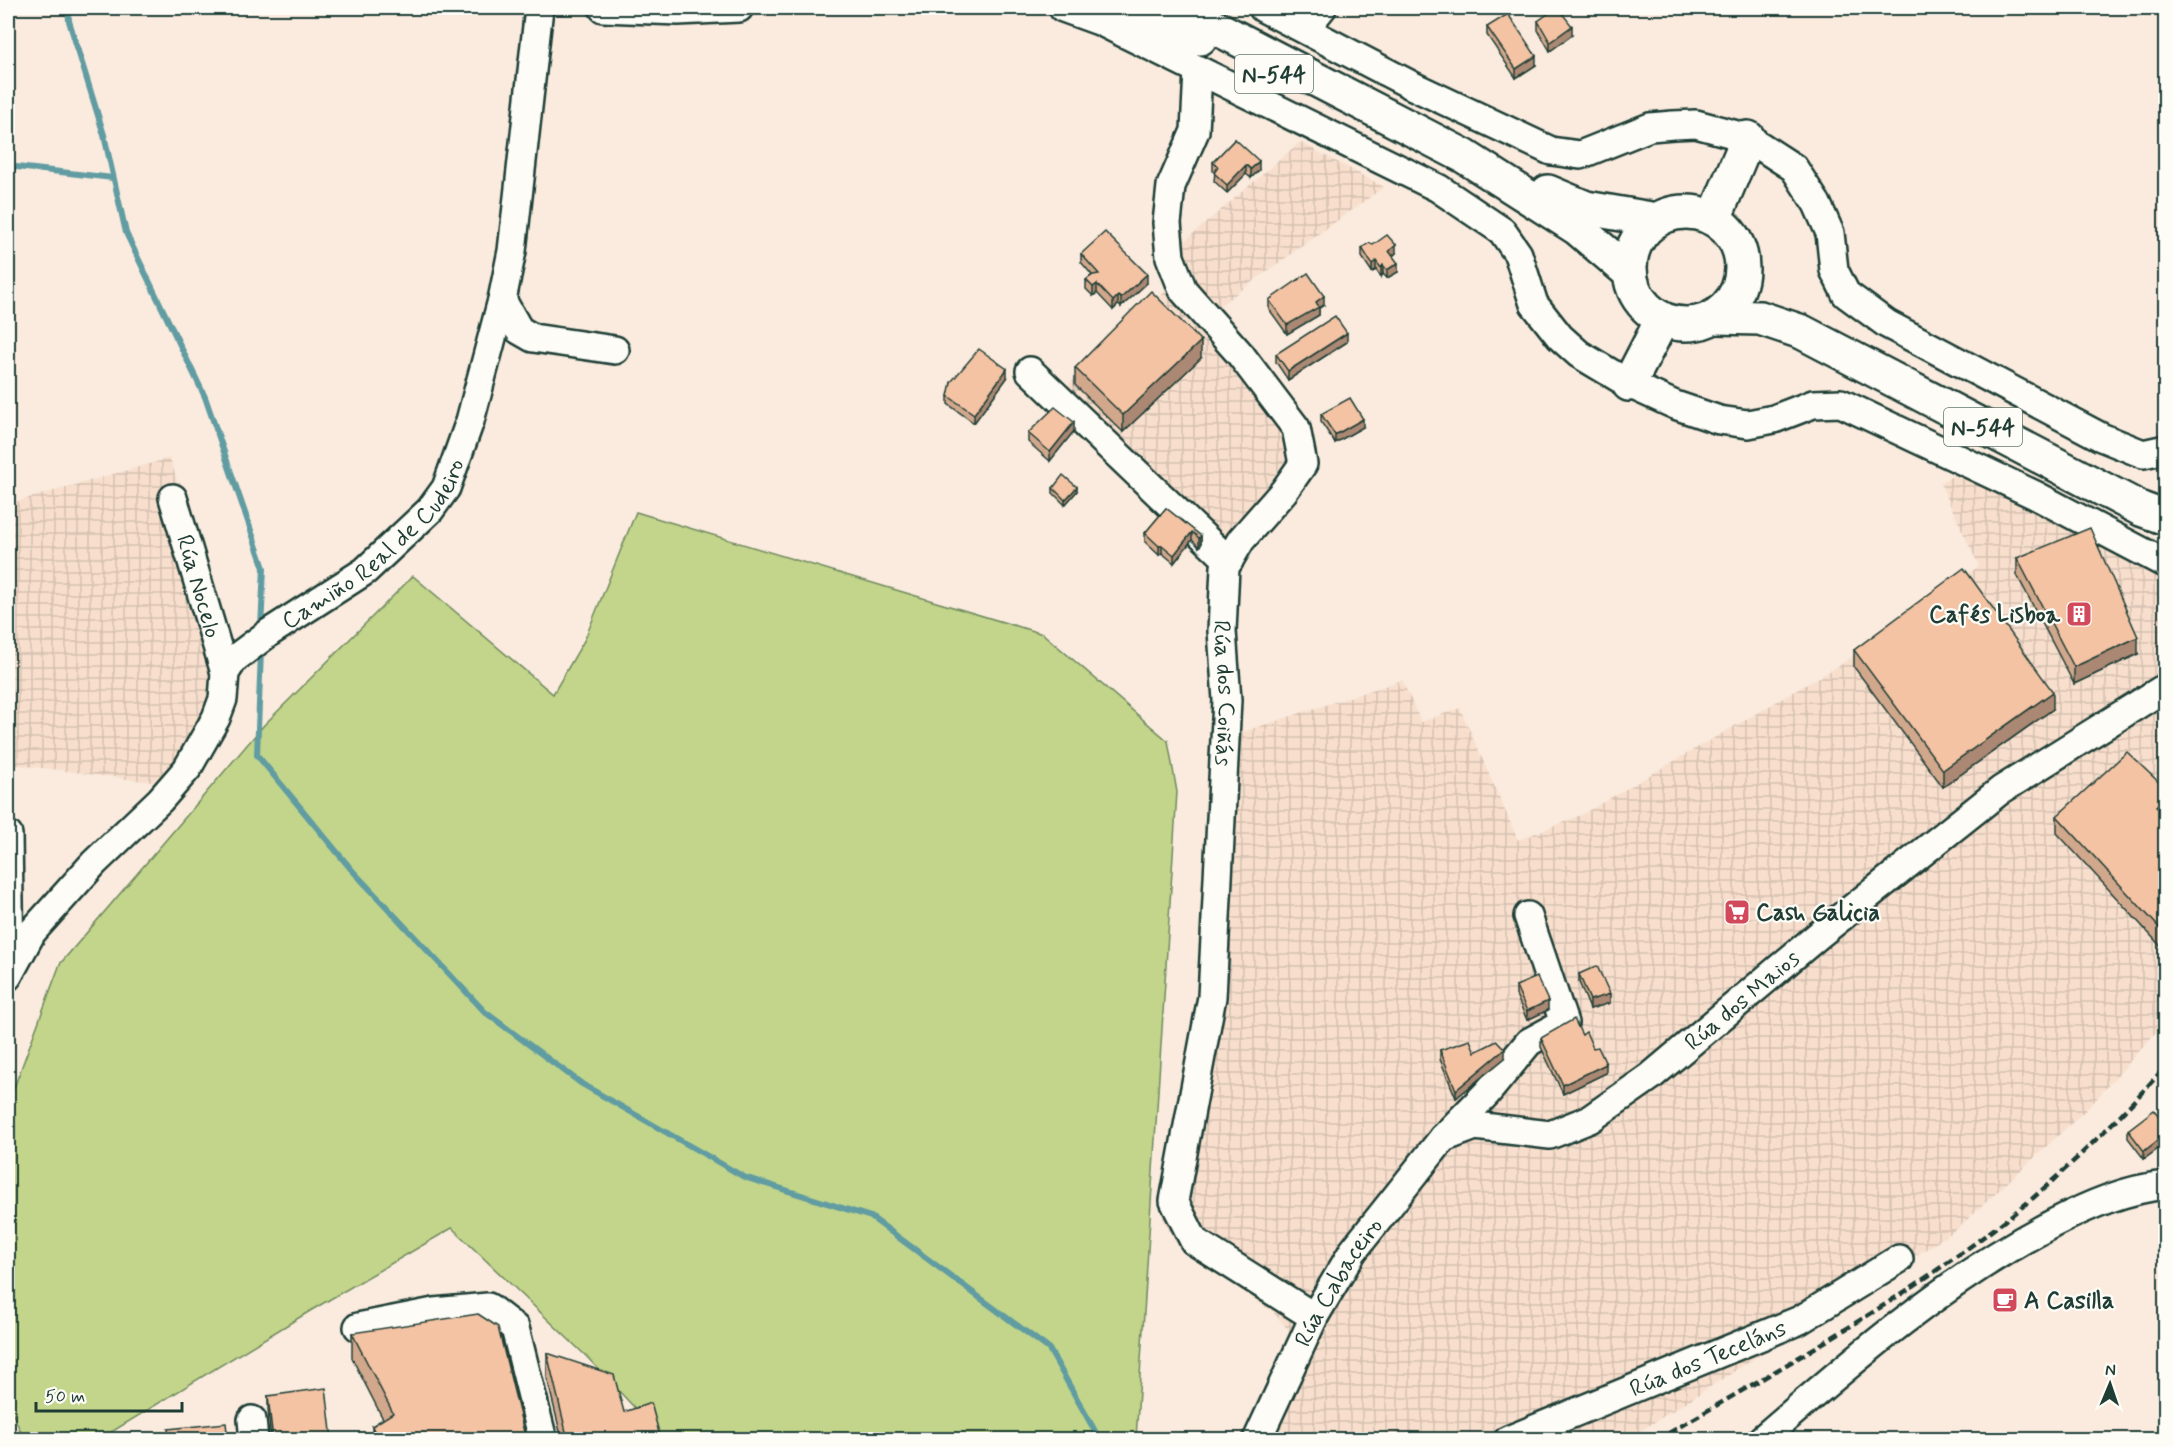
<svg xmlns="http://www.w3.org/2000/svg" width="2173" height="1447" viewBox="0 0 2173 1447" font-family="Mynerve,sans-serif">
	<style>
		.industrial { fill: url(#industrial-grid) }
		.green { fill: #c2d58a; stroke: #70895f; stroke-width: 1.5 }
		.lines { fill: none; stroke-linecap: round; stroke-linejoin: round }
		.stream { stroke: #619ca2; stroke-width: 6 }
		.minor-casing { stroke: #1f3d34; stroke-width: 32 }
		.highway-casing { stroke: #1f3d34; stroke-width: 38 }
		.minor { stroke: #fdfcf7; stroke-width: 27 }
		.highway { stroke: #fdfcf7; stroke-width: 33 }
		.rail { stroke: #1f3d34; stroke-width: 4.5; stroke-dasharray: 9 4.5; stroke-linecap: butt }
		.wall { fill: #d2a88d; stroke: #1f3d34; stroke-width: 1.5 }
		.shaded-wall { fill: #ab8873; stroke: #1f3d34; stroke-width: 1.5 }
		.building { fill: #f4c3a4; stroke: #1f3d34; stroke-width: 1.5 }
		.labels { text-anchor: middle; stroke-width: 4.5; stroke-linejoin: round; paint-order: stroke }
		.shield { fill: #fdfcf7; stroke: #62766e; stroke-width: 1.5 }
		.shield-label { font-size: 22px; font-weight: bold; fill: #1f3d34 }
		.street-label { font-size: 24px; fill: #1f3d34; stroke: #fdfcf7 }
		.poi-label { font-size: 24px; font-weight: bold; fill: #1f3d34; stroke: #fdfcf7; text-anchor: start }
	</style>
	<defs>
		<pattern id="industrial-grid" width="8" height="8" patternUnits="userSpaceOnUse" patternTransform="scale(1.5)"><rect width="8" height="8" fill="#f8dfcd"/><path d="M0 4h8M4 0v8" fill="none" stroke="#d4c0b1"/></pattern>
	</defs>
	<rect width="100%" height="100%" fill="#faebde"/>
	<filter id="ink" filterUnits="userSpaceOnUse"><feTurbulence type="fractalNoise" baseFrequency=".0167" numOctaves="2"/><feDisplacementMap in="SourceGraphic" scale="12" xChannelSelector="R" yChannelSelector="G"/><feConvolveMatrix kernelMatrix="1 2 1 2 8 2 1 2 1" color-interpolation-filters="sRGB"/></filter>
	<g filter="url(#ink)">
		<g class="industrial">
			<polygon points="1300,142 1384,187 1208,314 1172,252"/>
			<polygon points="1170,287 1283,422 1290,454 1230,537 1220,543 1062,391"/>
			<polygon points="170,458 225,640 214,706 167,784 10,764 8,504"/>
			<polygon points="1959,472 2165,574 2165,1022 2089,1107 1956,1230 1628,1439 1256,1440 1293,1335 1273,1312 1180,1248 1163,1220 1196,1002 1221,739 1402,680 1421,722 1460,708 1518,840 1581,815 1842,664 1979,566 1940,483"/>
		</g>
		<polygon class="green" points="636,512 1043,634 1168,741 1177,792 1136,1439 664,1439 586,1356 452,1228 310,1311 100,1439 24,1439 8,1403 8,1104 60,964 264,725 413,576 553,694 585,639"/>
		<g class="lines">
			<g class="stream">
				<polyline points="68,8 69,21 104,135 126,233 205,397 264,568 261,628"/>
				<polyline points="8,166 113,178"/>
				<polyline points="261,651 257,755 351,869 485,1012 582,1084 744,1177 871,1217 1049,1349 1100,1440"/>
			</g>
			<g class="minor-casing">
				<g id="minor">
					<polyline points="603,8 678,11 739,8"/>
					<polyline points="1063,8 1099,21 1438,188 1502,231 1518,254 1534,304 1560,337 1579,354 1629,384 1675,405 1719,420 1748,424 1774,419 1813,404 1841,403 2035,495 2166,564"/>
					<polyline points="1263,8 1413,86 1551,151 1580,155 1650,127 1673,125 1696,124 1748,138 1794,168 1817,204 1830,233 1834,270 1846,294 1887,324 2101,437 2143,454 2166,449"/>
					<polyline points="1305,29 1322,8"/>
					<path id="s1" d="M1198,71L1195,131L1171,186L1167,223L1170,257L1183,290L1240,354L1296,428L1303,464L1284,491L1241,540L1225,567L1222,631L1227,700L1212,997L1174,1201L1194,1241L1314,1317"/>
					<polyline points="502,300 519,330 533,338 615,350"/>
					<polyline points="1030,371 1229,561"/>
					<path id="s2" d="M173,498L225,673"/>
					<polyline points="8,835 10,968"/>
					<path id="s3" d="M8,976L32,932L94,863L160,800L187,769L216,718L223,699L225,673L234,659L270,632L365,571L430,510L446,488L470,421L502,300L512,251L539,8"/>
					<path id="s4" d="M1443,1138L1475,1126L1550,1135L1590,1119L1650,1077L1820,934L2001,790L2166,687"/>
					<polyline points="358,1327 434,1312 488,1307 515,1328 543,1440"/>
					<polyline points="252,1420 254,1440"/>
					<path id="s5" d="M1257,1440L1314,1317L1353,1251L1443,1138L1487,1093L1529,1042L1564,1023L1528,916"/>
					<path id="s6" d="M1508,1440L1800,1320L1899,1259"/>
					<path d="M1761,1440C1853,1360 1946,1279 2054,1223C2089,1205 2126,1189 2166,1185"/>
				</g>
			</g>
			<g class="highway-casing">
				<g id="highway">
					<polyline points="1133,8 1200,38"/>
					<polyline points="1178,8 1464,156 1577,228 1630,273"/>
					<polyline points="1548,192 1586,208 1657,220"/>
					<circle cx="1686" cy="268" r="56"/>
					<polyline points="1714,219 1748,138"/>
					<polyline points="1716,317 1760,318 1802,332 2141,509 2166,518"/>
					<polyline points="1629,384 1662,320"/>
				</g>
			</g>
			<use href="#minor" class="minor"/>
			<use href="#highway" class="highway"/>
			<path class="rail" d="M1657,1440C1785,1365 1918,1293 2033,1198C2080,1157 2124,1113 2166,1066"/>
		</g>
		<g class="wall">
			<polygon points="1538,21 1572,35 1550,51 1538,30"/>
			<polygon points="1487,27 1536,65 1516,78 1487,35"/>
			<polygon points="1235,139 1259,170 1251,178 1246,174 1227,193 1214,181 1215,172 1213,171 1213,162"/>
			<polygon points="1373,245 1396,253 1393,256 1398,272 1387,278 1383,274 1381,277 1376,270 1372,272 1362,257 1362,248"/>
			<polygon points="1081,254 1147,283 1121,307 1118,305 1113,310 1097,293 1093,296 1086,289 1086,280 1092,275 1081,262"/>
			<polygon points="1269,300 1324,305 1319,308 1319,315 1287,334 1269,309"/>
			<polygon points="1347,342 1288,380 1276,362 1276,354"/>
			<polygon points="1201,358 1123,432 1075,385 1075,368"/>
			<polygon points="1007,378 974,423 948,404 948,396"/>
			<polygon points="1321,414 1363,427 1335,443 1321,422"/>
			<polygon points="1074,431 1050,461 1028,442 1028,433"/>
			<polygon points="1053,488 1077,491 1065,505 1053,493"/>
			<polygon points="1166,508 1201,536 1201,545 1199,547 1192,540 1174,563 1162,553 1159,555 1145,542 1145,533"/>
			<polygon points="2017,558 2138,654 2074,684 2017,575"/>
			<polygon points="1854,650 2053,709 1943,787 1854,667"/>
			<polygon points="2166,789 2166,813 2163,815 2166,818 2166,952 2057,833 2057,816"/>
			<polygon points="1579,974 1610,1003 1590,1009 1579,982"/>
			<polygon points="1516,986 1548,1010 1527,1020 1516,995"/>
			<polygon points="1582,1035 1593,1048 1606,1073 1563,1094 1541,1047 1541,1038"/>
			<polygon points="1440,1050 1475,1052 1505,1058 1456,1098 1440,1059"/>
			<polygon points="2166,1125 2166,1143 2144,1159 2128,1138 2128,1130"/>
			<polygon points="352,1333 526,1440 372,1440 372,1426 383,1419 352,1358"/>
			<polygon points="547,1353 624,1412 661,1440 562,1440 547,1378"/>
			<polygon points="268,1396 332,1440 271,1440 268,1409"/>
		</g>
		<g class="shaded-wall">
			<polygon points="1572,26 1572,35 1550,51 1550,42"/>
			<polygon points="1536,56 1536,65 1516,78 1516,69"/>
			<polygon points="1259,161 1259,170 1251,178 1251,169"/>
			<polygon points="1246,165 1246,174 1227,193 1227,185"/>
			<polygon points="1396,245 1396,253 1389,259 1389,251"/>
			<polygon points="1376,261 1376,270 1372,272 1372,264"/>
			<polygon points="1398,263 1398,272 1387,278 1387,270"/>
			<polygon points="1383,265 1383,274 1381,277 1381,268"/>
			<polygon points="1147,274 1147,283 1121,307 1121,298"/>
			<polygon points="1097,284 1097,293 1093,296 1093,287"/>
			<polygon points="1118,296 1118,305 1113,310 1113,301"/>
			<polygon points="1324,296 1324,305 1319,308 1319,315 1287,334 1287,325 1316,302"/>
			<polygon points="1347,333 1347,342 1288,380 1288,371"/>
			<polygon points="1201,341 1201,358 1123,432 1123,415"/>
			<polygon points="1007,369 1007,378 974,423 974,414"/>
			<polygon points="1363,419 1363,427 1335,443 1335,435"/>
			<polygon points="1074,422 1074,431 1050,461 1050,452"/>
			<polygon points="1077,487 1077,491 1065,505 1065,500"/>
			<polygon points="1192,532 1192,540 1174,563 1174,555"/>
			<polygon points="1201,536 1201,545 1199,547 1199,538"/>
			<polygon points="1162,545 1162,553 1159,555 1159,546"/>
			<polygon points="2138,637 2138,654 2074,684 2074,667"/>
			<polygon points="2053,692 2053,709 1943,787 1943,770"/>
			<polygon points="2166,796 2166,813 2156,823 2156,806"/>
			<polygon points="1610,994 1610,1003 1590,1009 1590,1000"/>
			<polygon points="1548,1001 1548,1010 1527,1020 1527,1011"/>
			<polygon points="1505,1049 1505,1058 1456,1098 1456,1090"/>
			<polygon points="1606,1064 1606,1073 1563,1094 1563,1085"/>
			<polygon points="2166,1134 2166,1143 2144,1159 2144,1151"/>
		</g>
		<g class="building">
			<polygon points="1556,8 1558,8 1572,26 1550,42 1538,21"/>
			<polygon points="1508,14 1536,56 1516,69 1487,27"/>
			<polygon points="1235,139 1259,161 1251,169 1246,165 1227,185 1214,173 1218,167 1213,162"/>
			<polygon points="1105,232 1147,274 1121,298 1118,296 1113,301 1097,284 1093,287 1086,280 1093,275 1099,274 1081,254"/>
			<polygon points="1387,235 1396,245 1389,251 1398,263 1387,270 1383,265 1381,268 1376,261 1372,264 1362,248 1369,243 1373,245"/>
			<polygon points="1308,273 1324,296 1316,302 1319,307 1287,325 1269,300"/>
			<polygon points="1151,291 1201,341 1123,415 1075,368"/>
			<polygon points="1335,316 1347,333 1288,371 1276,354"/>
			<polygon points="979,349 1007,369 974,414 948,396 951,382"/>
			<polygon points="1350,398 1363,419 1335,435 1321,414"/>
			<polygon points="1055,407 1074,422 1050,452 1028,433"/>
			<polygon points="1063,475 1077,487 1065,500 1053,488"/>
			<polygon points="1166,508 1201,536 1199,538 1192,532 1174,555 1162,545 1159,546 1145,533"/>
			<polygon points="2090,528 2138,637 2074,667 2017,558"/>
			<polygon points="1964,568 2053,692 1943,770 1854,650"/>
			<polygon points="2127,752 2166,789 2166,796 2156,806 2166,818 2166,935 2057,816"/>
			<polygon points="1597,966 1610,994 1590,1000 1579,974"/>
			<polygon points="1537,977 1548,1001 1527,1011 1516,986"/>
			<polygon points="1574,1019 1582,1035 1586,1032 1593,1048 1598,1047 1606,1064 1563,1085 1541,1038"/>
			<polygon points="1470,1040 1475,1052 1497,1041 1505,1049 1456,1090 1440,1050"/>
			<polygon points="2154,1110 2166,1125 2166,1134 2144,1151 2128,1130"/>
			<polygon points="478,1314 498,1327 526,1440 378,1440 372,1426 393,1413 352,1333"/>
			<polygon points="547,1353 614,1375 624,1412 651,1403 661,1440 568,1440"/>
			<polygon points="326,1388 332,1440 273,1440 268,1396"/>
			<polygon points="226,1423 228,1440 169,1440 168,1429"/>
		</g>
	</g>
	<defs>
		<g id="building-square" transform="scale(1.35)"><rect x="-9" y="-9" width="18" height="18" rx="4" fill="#d1495b" stroke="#fdfcf7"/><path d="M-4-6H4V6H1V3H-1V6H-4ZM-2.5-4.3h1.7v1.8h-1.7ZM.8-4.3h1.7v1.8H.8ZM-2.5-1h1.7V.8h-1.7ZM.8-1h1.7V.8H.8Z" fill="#fff"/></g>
		<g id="supermarket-square" transform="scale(1.35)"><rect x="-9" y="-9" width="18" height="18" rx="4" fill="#d1495b" stroke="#fdfcf7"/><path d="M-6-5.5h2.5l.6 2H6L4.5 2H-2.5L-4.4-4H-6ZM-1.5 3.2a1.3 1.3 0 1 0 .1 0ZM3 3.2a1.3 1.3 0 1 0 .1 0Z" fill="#fff"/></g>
		<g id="cafe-square" transform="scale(1.35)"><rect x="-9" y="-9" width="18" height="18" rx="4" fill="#d1495b" stroke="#fdfcf7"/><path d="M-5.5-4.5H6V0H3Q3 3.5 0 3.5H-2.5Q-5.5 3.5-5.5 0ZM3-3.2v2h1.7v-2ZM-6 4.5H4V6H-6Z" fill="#fff"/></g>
	</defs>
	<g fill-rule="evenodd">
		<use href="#building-square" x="2079" y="614"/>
		<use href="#supermarket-square" x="1737" y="912"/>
		<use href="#cafe-square" x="2005" y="1300"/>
	</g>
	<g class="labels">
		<g class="shield">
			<rect x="1235" y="55" width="78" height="38" rx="4.5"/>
			<rect x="1944" y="408" width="78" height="38" rx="4.5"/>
		</g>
		<g class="shield-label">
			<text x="1274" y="82">N-544</text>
			<text x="1983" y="435">N-544</text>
		</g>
		<g class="street-label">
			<text dy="8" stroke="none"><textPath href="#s3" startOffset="580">Camiño Real de Cudeiro</textPath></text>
			<text dy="8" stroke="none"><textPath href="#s2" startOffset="92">Rúa Nocelo</textPath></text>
			<text dy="8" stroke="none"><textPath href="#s1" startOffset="698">Rúa dos Coiñás</textPath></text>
			<text dy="8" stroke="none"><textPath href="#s4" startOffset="346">Rúa dos Maios</textPath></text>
			<text dy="8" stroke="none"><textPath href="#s5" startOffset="178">Rúa Cabaceiro</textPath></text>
			<text dy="8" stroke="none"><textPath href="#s6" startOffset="216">Rúa dos Teceláns</textPath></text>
		</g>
		<g class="poi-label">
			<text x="2060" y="622" text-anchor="end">Cafés Lisboa</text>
			<text x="1756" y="920">Cash Galicia</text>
			<text x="2024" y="1308">A Casilla</text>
		</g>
	</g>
	<rect width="2173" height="1447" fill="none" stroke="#fdfcf7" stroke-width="30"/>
	<rect x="15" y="15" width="2143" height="1417" fill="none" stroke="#1f3d34" stroke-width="2" filter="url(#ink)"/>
	<g transform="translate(2110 1384) rotate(2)" stroke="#fdfcf7" stroke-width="4.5" paint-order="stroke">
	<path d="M0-4.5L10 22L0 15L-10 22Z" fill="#1f3d34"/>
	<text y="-9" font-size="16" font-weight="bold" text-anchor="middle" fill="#1f3d34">N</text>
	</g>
	<path d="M36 1402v9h146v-9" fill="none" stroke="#1f3d34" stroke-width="3"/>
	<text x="45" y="1402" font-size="18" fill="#1f3d34" stroke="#fdfcf7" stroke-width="4.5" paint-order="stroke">50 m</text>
</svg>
